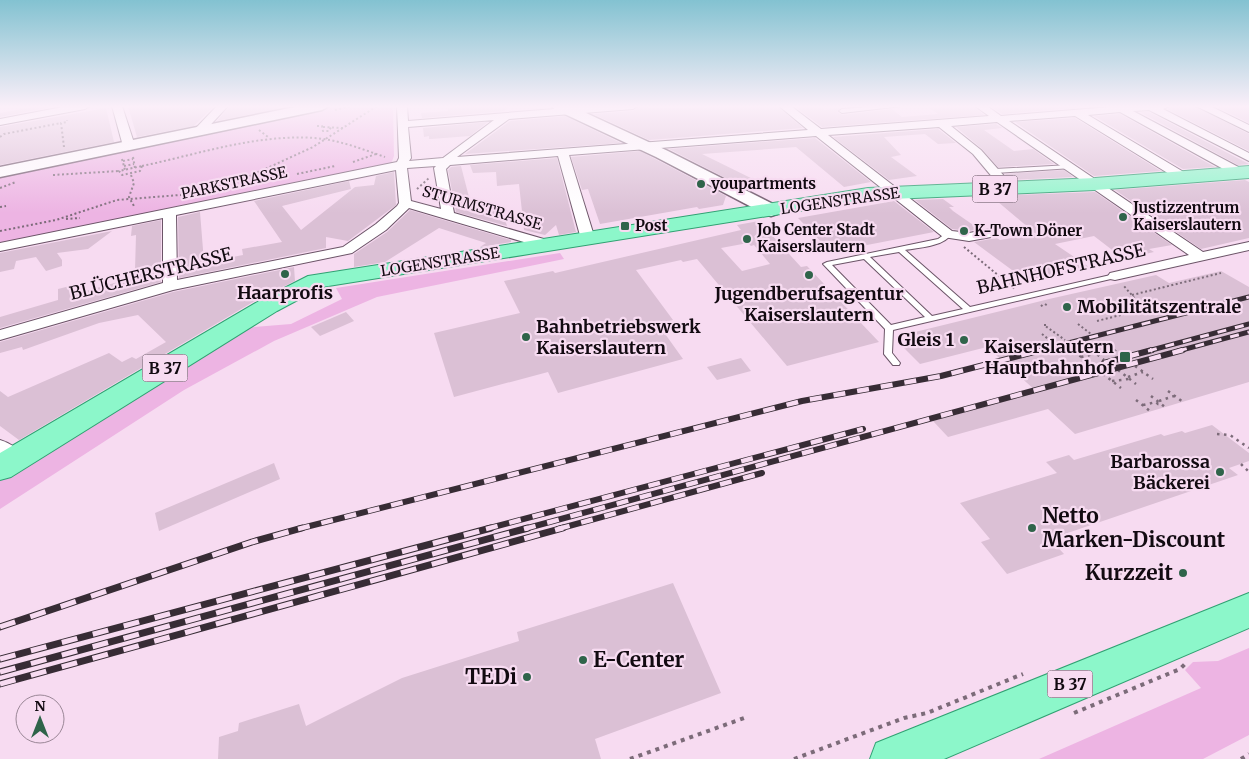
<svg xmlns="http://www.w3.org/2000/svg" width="1249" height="759" viewBox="0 0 1249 759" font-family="Merriweather,serif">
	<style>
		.green { fill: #edb4e3 }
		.building { fill: #dbc0d5; fill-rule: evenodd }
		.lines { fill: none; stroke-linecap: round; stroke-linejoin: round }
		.lane-casing { stroke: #6b5467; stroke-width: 2 }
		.street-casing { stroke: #6b5467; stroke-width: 2 }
		.secondary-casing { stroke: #6b5467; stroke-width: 3 }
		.primary-casing { stroke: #30a172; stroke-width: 2 }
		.path-far2 { stroke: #7c6b79; stroke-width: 2; stroke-dasharray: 2 2.5; stroke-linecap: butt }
		.path-far1 { stroke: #7c6b79; stroke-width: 2.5; stroke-dasharray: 2.5 4.5; stroke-linecap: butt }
		.path { stroke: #7c6b79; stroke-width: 4; stroke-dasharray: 4 5; stroke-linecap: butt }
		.lane { fill: #fff; fill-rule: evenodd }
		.street { fill: #fff; fill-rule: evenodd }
		.secondary { fill: #fff; fill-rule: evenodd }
		.primary { fill: #8cf7ca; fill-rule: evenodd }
		.rail-far2-casing { stroke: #372c35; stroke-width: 5 }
		.rail-far1-casing { stroke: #372c35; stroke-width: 6 }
		.rail-casing { stroke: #372c35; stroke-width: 7 }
		.rail-far2 { stroke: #f7dbf1; stroke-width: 3; stroke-dasharray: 9; stroke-linecap: butt }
		.rail-far1 { stroke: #f7dbf1; stroke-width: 4.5; stroke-dasharray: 12; stroke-linecap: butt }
		.rail { stroke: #f7dbf1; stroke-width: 5; stroke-dasharray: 16; stroke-linecap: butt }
		.poi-dot { fill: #2f644a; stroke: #f7dbf1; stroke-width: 2 }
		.labels { text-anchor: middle; stroke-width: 4.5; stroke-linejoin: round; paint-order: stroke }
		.far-street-label { font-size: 15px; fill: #120a11; stroke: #f7dbf1 }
		.far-poi-label { font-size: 15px; font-weight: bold; fill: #120a11; stroke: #f7dbf1; text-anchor: start }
		.shield { fill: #f7dbf1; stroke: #574954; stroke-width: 1 }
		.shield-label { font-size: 16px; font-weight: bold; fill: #120a11 }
		.street-label { font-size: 18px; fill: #120a11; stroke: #f7dbf1 }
		.poi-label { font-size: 18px; font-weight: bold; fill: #120a11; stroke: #f7dbf1; text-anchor: end }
		.near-poi-label { font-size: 21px; font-weight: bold; fill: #120a11; stroke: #f7dbf1; text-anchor: start }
	</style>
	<rect width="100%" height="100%" fill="#f7dbf1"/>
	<g class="green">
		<polygon points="334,106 393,106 394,156 391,164 0,245 0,176"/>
		<polygon points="560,253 564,259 377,297 274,341 184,390 0,509 0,479 243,328 291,324 342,299 336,288"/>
		<polygon points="1249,648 1249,735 1203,759 1039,759 1201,688 1185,670 1193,662 1218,661"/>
	</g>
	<g class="building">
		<polygon points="38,106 57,106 0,117 0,113"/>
		<polygon points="128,106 214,106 194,126 137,137"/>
		<polygon points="230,106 278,106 278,109 217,121"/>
		<polygon points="457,106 511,106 504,111 422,118 421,113 448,111 448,108"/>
		<polygon points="640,106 648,106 648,108 777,106 803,128 649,140 593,114 633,111"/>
		<polygon points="794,106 820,106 824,110 840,108 837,112 842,115 892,109 902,117 938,114 927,106 973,106 984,115 822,127"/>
		<polygon points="991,106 1096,106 1002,114"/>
		<polygon points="1171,106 1194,106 1249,134 1249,151 1167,109"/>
		<polygon points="1215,106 1249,106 1249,123"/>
		<polygon points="106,108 114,142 0,165 0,127"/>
		<polygon points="1140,112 1149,112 1249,164 1238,165"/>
		<polygon points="1120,114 1215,167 1183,169 1094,116"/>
		<polygon points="565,116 621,143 465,154 510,121"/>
		<polygon points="1075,118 1161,171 1094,176 1015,122"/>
		<polygon points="488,122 470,136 431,139 429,139 429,136 424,137 423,128"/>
		<polygon points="996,124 1002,128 984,130 1014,151 1033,149 1054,164 998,167 982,149 956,127"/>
		<polygon points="938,129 956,143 938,144 925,134 884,137 901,155 891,157 917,176 889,180 833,137"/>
		<polygon points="815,138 871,182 844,187 796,147 702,154 769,187 749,190 669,149"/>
		<polygon points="640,151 726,196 723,205 699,209 697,207 600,224 588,189 582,190 571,157"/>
		<polygon points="557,158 576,232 559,235 556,225 545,235 524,230 519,184 497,186 496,172 473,173 470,165"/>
		<polygon points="461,166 471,205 491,202 494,211 503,213 507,226 456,212 448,170 451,167"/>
		<polygon points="1064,170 1073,177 1010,180 1005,174"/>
		<polygon points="394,172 396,205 348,241 326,237 326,248 179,278 178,217 200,212 204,262 217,260 243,255 242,249 282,242 254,201 349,181 351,189 282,206 301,230 355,187 374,185 376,176"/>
		<polygon points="1245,180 1249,182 1249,238 1201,249 1115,190"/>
		<polygon points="1095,192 1172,245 1149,249 1154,252 1132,257 1128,254 1120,256 1094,236 1055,244 1089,267 1029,281 1024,279 974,242 997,238 1000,240 1036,234 991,196"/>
		<polygon points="943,199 954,207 949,207 953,211 979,229 969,231 952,229 915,200"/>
		<polygon points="894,201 934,232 831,252 798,218"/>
		<polygon points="410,210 511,240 511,242 480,247 486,243 439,228 385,262 354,267 354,254 387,232"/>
		<polygon points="161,220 161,282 0,328 0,317 58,300 58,289 74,285 75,294 136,277 135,270 136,235 131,236 132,226"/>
		<path d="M759,221L801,267L807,266L879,342L787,366L697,259L683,262L681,260L636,270L673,320L658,324L683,359L558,393L548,372L454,397L434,333L520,313L504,281L553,271L555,273L741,230L737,225ZM748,243L751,246L754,245L770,264L742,271L721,248Z"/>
		<polygon points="112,231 88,249 57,253 62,260 62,266 46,271 36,257 16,261 14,269 0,272 0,253"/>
		<polygon points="294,267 295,281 258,299 19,440 0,426 0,391 8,397 109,353 122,362 132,357 136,359 166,342 138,315 99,323 23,350 22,347 0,353 0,342 173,292"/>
		<polygon points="1221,271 1249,287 1249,382 1075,434 1048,409 948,437 933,421 1037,392 987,347 920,364 900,344 922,339 915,332 1049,299 1156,275 1169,283"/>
		<polygon points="346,312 354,321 320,336 311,327"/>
		<polygon points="741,358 751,371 717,380 707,367"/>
		<polygon points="1212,425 1249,453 1249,461 1229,468 1238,475 1050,539 1064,554 1007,574 981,542 990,539 960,503 1057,473 1046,462 1069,455 1074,460 1161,434 1164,436 1182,431 1185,433"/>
		<polygon points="274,463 280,479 159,531 155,513"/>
		<polygon points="673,583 721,693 595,739 601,759 218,759 219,737 238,731 239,723 299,704 306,726 402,678 519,641 517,632"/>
	</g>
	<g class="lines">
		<g class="lane-casing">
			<g id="lane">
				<polygon points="880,106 902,106 842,113 839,111 842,109"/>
				<polygon points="1070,165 1072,166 1072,168 995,173 992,171 995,169"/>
				<path d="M948,232L951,234C945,246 918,248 905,250L970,307L1115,274L1119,276L1115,278L893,330L892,353L900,363L899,365H893L884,354L885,329L823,264L827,262L938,239ZM899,252L963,309L932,316L870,257ZM864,259L925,317L891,325L832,265Z"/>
			</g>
		</g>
		<g class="street-casing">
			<g id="street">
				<polygon points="68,106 90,106 85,109 0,125 0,119"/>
				<polygon points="112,106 122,106 135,146 133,148 129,149 123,146"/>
				<polygon points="217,106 228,106 202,134 194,134 193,132 194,130"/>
				<path d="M397,106H407L408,121L591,106H638L633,109L509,119L457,157L808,130L779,106H791L821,129L989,116L975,106H987L1001,116L1122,106H1169L1163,109L1249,153V161L1149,110L1133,111L1244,170L1246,173L1244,176H1236L1120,112L1088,115L1187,174L1189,177L1187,180H1179L1075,116L1009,121L1203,252L1249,242V250L1115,280L1110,279L1108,276L1110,273L1189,255L997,122L951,126L981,150L1012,185L1014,188L1008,192L1004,191L973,154L939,127L828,135L952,231L969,233L1002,227L1007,228L1009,231L1007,234L1002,235L969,241L943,237L816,136L569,155L595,239L588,243L581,239L558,156L450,165L446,169L454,213L554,242L556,245L554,248H544L409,208L386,230L352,253L173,290L0,340V330L163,283V218L0,251V243L397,162L399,158ZM494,120L443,158L409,161L411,158L408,127ZM436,166L434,168L441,209L411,201L407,168ZM396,170L399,203L397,206L376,224L343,247L177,280L176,215Z"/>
				<polygon points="1196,106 1210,106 1249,125 1249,132"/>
				<path d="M0,440C10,443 21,450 26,459L23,464C13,468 8,464 0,457Z"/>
			</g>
		</g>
		<g class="secondary-casing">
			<g id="secondary">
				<polygon points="300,106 329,106 322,110 0,177 0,167"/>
				<polygon points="552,106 571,106 668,151 777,206 780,210 777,214 771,216 765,214 656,157 554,109"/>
			</g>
		</g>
		<g class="primary-casing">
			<g id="primary">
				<polygon points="1249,166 1249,178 1095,190 868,200 322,287 277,311 11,477 0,480 0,453 259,301 308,276 868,188 1095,178"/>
				<polygon points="1249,593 1249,628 944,759 870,759 876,743"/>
			</g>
		</g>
		<g class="path-far2">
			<polyline points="335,110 351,106"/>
			<polyline points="317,126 322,126 323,131 329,131 331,127"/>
			<polyline points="323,127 343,128"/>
			<polyline points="259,130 268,137"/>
			<polyline points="0,137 4,134 61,123"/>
			<polyline points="64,147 61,123 67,122 67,120"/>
			<polyline points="133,157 135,168"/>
			<polyline points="122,159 125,170"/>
			<polyline points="123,161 133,159"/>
			<polyline points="353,162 376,154"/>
			<polyline points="124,166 134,164"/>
			<polygon points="142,166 140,171 122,175 119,171"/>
			<path d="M142,166C199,154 256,134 315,138C339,140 362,149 385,157"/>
			<polyline points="254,174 258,177 274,179"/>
			<polyline points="297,174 335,166"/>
			<polyline points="53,175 119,171"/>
			<polyline points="131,175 134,183 129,197 135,208"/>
			<polyline points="0,188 16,182"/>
			<polyline points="417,189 429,178"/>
			<polyline points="0,207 6,206"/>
			<polyline points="66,219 80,218"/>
			<polyline points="0,231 56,220 117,200 192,194 239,181 313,147 377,106"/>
			<polyline points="964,247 1016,290"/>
			<polyline points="1132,295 1221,273"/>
			<polyline points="1045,304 1048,306"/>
			<polyline points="1041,305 1044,308"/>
			<polyline points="1097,321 1144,309 1123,285"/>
			<polyline points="1078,324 1091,334"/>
			<polyline points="1046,325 1044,325 1065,340"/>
			<polyline points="1042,334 1053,343"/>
			<polyline points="1105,343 1116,351"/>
			<polyline points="1088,347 1093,351"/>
			<polyline points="1103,351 1112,349"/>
		</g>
		<g class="path-far1">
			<polyline points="1092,350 1104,360"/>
			<polyline points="1114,350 1121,355"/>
			<polyline points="1074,351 1090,364"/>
			<polyline points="1097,353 1108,350"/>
			<polyline points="1081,357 1094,354"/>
			<polyline points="1135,366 1153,379"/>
			<polyline points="1118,370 1136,384"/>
			<polyline points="1103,374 1121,388"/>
			<polyline points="1128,377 1143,372"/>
			<polyline points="1112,381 1129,379"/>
			<polyline points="1168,391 1183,402"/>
			<polyline points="1151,396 1165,407"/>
			<polyline points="1136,400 1150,411"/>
			<polyline points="1159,401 1174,396"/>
			<polyline points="1143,405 1156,402 1158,404 1162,403"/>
			<polyline points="1217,434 1230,435 1249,448"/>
			<polyline points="1241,464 1249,472"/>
		</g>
		<g class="path">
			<polyline points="1100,569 1131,575"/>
			<polyline points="1074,713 1180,669 1185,664"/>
			<polyline points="630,759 747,717"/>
			<polyline points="794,759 904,718 927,713 1023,674"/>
			<polyline points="1241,759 1249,754"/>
		</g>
		<use href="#lane" class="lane"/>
		<use href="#street" class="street"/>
		<use href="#secondary" class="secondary"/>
		<use href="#primary" class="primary"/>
		<g class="rail-far2-casing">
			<g id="rail-far2">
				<polyline points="1037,351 1249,297"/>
				<polyline points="1148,351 1249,324"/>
				<polyline points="1178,351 1249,332"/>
			</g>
		</g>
		<g class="rail-far1-casing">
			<g id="rail-far1">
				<polyline points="1104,363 1152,350"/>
				<polyline points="298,529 802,401 941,376 1042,350"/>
				<polyline points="486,529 863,429"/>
				<polyline points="524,529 1183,350"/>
				<polyline points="558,529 762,473"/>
			</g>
		</g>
		<g class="rail-casing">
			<g id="rail">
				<polyline points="0,627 252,542 302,528"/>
				<polyline points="0,659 491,528"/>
				<polyline points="0,672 528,528"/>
				<polyline points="0,684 563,528"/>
			</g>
		</g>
		<use href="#rail-far2" class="rail-far2"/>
		<use href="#rail-far1" class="rail-far1"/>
		<use href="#rail" class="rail"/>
	</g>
	<linearGradient id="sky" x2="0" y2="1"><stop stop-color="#83c2d1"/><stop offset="0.5" stop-color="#fbeff9"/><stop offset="1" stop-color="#fbeff9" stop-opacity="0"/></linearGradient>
	<rect width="1249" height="213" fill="url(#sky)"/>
	<g class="poi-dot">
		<circle cx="701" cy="184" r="5"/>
		<circle cx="1123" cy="217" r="5"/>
		<rect x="620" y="221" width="10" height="10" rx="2.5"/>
		<circle cx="964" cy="231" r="5"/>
		<circle cx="747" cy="239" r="5"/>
		<circle cx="285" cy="274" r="5"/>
		<circle cx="809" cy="275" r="5"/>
		<circle cx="1067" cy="307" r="5"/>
		<circle cx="526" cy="337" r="5"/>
		<circle cx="964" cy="340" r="5"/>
		<rect x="1119" y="351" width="12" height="12" rx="2.5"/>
		<circle cx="1220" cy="472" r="5"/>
		<circle cx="1032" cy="528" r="5"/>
		<circle cx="1183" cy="573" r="5"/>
		<circle cx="583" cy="660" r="5"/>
		<circle cx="527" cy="677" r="5"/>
	</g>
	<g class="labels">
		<g class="far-street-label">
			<text transform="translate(234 183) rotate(-12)" y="5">PARKSTRASSE</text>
			<text transform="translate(840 201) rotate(-8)" y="5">LOGENSTRASSE</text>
			<text transform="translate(482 208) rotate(16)" y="5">STURMSTRASSE</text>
			<text transform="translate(440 262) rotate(-9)" y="5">LOGENSTRASSE</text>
		</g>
		<g class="far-poi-label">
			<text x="711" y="189">youpartments</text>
			<text x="1133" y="213">Justizzentrum<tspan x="1133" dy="17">Kaiserslautern</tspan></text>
			<text x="635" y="231">Post</text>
			<text x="757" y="235">Job Center Stadt<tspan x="757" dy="17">Kaiserslautern</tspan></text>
			<text x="974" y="236">K-Town Döner</text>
		</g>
		<g class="shield">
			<rect x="972.5" y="175.5" width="45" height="27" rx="4"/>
			<rect x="142.5" y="354.5" width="45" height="27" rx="4"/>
			<rect x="1047.5" y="670.5" width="45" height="27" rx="4"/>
		</g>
		<g class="shield-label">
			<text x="995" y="195">B 37</text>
			<text x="165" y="374">B 37</text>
			<text x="1070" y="690">B 37</text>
		</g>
		<g class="street-label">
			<text transform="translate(1061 269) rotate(-13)" y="6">BAHNHOFSTRASSE</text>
			<text transform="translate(151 274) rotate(-14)" y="6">BLÜCHERSTRASSE</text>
		</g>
		<g class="poi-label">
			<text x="285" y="299" text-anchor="middle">Haarprofis</text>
			<text x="809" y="300" text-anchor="middle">Jugendberufsagentur<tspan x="809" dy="21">Kaiserslautern</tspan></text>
			<text x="1077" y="313" text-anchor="start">Mobilitätszentrale</text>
			<text x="536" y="333" text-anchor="start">Bahnbetriebswerk<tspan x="536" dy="21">Kaiserslautern</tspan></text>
			<text x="954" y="346">Gleis 1</text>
			<text x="1114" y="353">Kaiserslautern<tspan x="1114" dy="21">Hauptbahnhof</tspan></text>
			<text x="1210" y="468">Barbarossa<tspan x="1210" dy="21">Bäckerei</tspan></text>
		</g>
		<g class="near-poi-label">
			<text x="1042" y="523">Netto<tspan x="1042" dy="24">Marken-Discount</tspan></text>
			<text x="1173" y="580" text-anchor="end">Kurzzeit</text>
			<text x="593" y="667">E-Center</text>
			<text x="517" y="684" text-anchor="end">TEDi</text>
		</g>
	</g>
	<g transform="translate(40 719)"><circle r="24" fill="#f7dbf1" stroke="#9b8797"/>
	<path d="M0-4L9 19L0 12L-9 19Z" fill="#2f644a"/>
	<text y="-8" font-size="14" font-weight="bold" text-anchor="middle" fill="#120a11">N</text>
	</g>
</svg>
